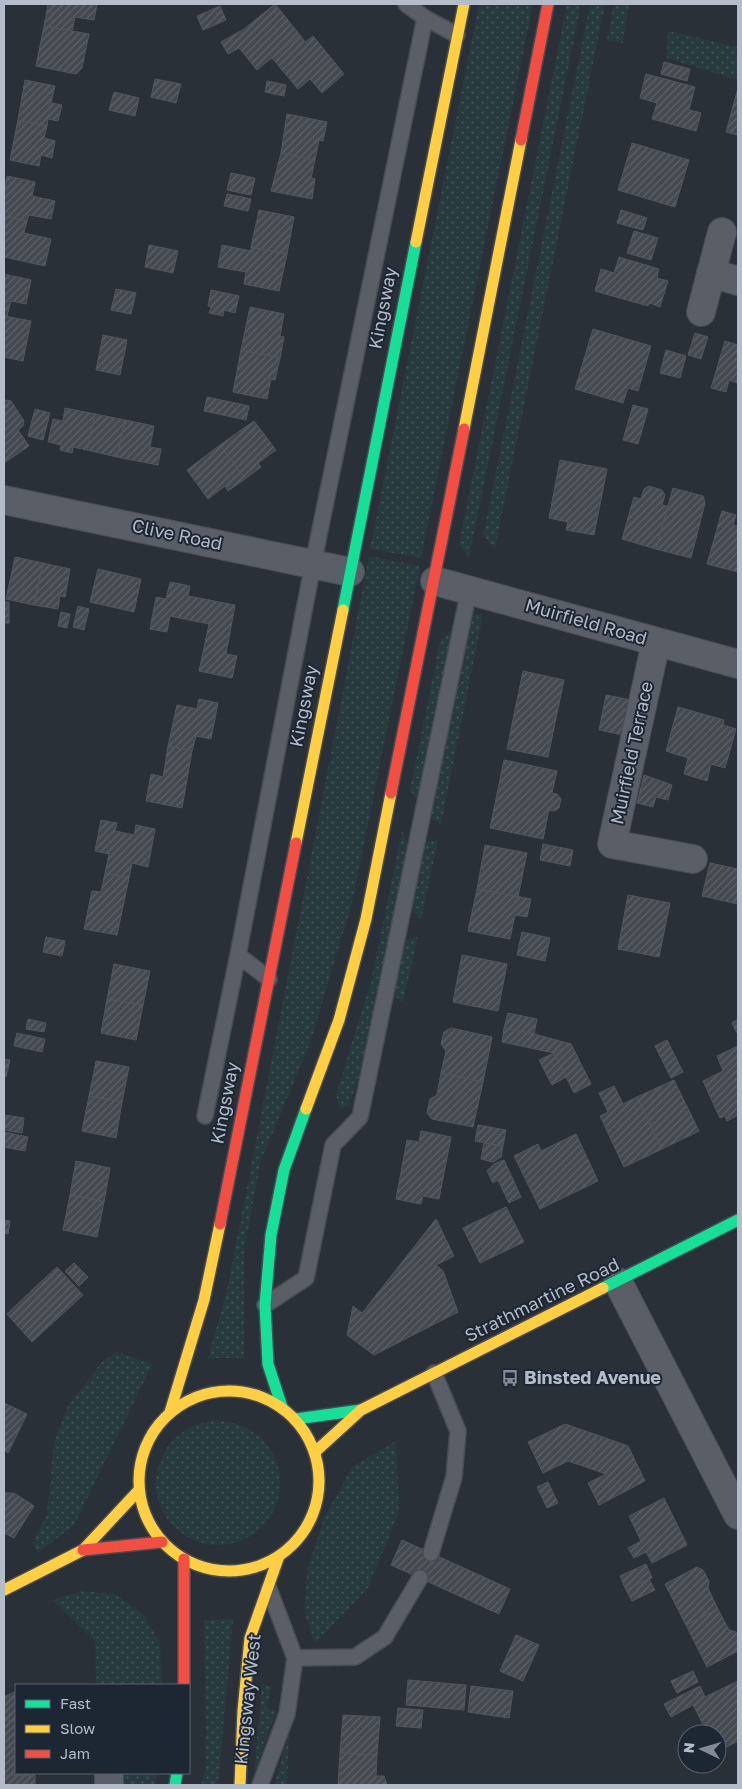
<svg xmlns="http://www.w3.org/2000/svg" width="742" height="1789" viewBox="0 0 742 1789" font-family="'Golos Text',sans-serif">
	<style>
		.grass { fill: url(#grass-dots) }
		.building { fill: url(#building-hatch); stroke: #52575f }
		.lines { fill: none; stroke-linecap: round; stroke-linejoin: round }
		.lane-casing { stroke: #484c53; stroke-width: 18 }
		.street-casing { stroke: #484c53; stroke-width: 30 }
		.fast-casing { stroke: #484c53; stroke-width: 14 }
		.slow-casing { stroke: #484c53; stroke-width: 14 }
		.jam-casing { stroke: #484c53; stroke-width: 14 }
		.lane { stroke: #5a5e66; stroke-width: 15 }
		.street { stroke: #5a5e66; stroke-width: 28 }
		.fast { stroke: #16e098; stroke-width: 11 }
		.slow { stroke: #ffcf43; stroke-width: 11 }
		.jam { stroke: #f24e42; stroke-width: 11 }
		.labels { text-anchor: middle; stroke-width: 4; stroke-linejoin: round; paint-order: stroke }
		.street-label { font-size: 18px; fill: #b4bcc9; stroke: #1d2633 }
		.poi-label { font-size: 18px; font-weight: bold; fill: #b4bcc9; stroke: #1d2633; text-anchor: start }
	</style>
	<defs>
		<pattern id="grass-dots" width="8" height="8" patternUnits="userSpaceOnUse" patternTransform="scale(1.25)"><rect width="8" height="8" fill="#273a3e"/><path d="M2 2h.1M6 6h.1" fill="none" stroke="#445559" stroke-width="1.8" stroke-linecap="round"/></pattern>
		<pattern id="building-hatch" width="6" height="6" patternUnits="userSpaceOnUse" patternTransform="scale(1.25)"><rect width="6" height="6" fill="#444950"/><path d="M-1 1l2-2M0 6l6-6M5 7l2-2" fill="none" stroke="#5d6168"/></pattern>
	</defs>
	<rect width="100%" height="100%" fill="#2a3038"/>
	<g class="grass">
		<polygon points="479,4 533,4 421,558 370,549"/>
		<polygon points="567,4 581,4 469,558 459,544"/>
		<polygon points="590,4 605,4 495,549 483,536"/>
		<polygon points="614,4 629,4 623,43 607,40"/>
		<polygon points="668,31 738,47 738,80 667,58"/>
		<polygon points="369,556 420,566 352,903 311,1040 260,1164 244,1253 244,1358 208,1358 227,1291"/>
		<polygon points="483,614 441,825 429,816 470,615"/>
		<polygon points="455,626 418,801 410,790 440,641"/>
		<polygon points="402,831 409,847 364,1065 348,1106 340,1108 336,1095 371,981"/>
		<polygon points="438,840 421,920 410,908 424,843"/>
		<polygon points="418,937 403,1002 393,995 404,940"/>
		<polygon points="117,1351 152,1365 74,1525 38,1553 33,1543 47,1514 54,1442 68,1406 101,1363"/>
		<circle cx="218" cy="1483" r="62"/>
		<polygon points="396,1441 399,1512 368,1588 315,1644 304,1611 307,1571 324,1518 352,1467"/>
		<polygon points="82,1591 115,1594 143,1614 160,1643 162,1685 96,1685 95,1641 52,1600"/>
		<polygon points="233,1619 218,1785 202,1785 206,1765 204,1620"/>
		<polygon points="262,1684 272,1686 266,1708 276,1711 254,1775"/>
		<polygon points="289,1734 287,1785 274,1785"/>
		<polygon points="121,1773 157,1773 156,1785 121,1785"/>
	</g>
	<g class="building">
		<polygon points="48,4 97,4 94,20 75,17 72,31 44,26"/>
		<polygon points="275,4 300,35 257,70 239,48 228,54 221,42 244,29"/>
		<polygon points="220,6 226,20 203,30 197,16"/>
		<polygon points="44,26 89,34 82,68 76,74 36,66"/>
		<polygon points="300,35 305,42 313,36 344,74 322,93 310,79 298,89 272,58"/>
		<polygon points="664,62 690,69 687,81 661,74"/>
		<polygon points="646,74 695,87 689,110 701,113 696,131 652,119 657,103 640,98"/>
		<polygon points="155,79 181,84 176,103 151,97"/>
		<polygon points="25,80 55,86 51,103 62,105 58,121 48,119 47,126 18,120"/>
		<polygon points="267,81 286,85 284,96 265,92"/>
		<polygon points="738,88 738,135 726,132"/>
		<polygon points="114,92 139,98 135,116 109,110"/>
		<polygon points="287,114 327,122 323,141 319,140 315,160 281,153"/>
		<polygon points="18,120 47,126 44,138 55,141 52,158 41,155 39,166 10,160"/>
		<polygon points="632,143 689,160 675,207 618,190"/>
		<polygon points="281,153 315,160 311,178 315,179 312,199 271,191"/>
		<polygon points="231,173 255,178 251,195 227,190"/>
		<polygon points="7,176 35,182 32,196 55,201 51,219 29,215 27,221 4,216 4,194"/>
		<polygon points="227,194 251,199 248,211 224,206"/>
		<polygon points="259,210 294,217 287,254 251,247"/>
		<polygon points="621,210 647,218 643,230 617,223"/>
		<polygon points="4,216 27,221 24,233 51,239 45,266 4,257"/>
		<polygon points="634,231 658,238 651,260 627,253"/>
		<polygon points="149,245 178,251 173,273 145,267"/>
		<polygon points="222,245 251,251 251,247 287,254 279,291 244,284 246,272 218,267"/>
		<polygon points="619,257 659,269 657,278 668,281 660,307 650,303 648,306 595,291 601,269 614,273"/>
		<polygon points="4,274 31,280 26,304 11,301 7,316 4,316"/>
		<polygon points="116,289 136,293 131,314 111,310"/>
		<polygon points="211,290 239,296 235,313 224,310 223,316 209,313 211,307 208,306"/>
		<polygon points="250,307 284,314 280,336 284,337 280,358 241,350"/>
		<polygon points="4,316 31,321 23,361 4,357"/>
		<polygon points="593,329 651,346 638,391 628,388 623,403 575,389"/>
		<polygon points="695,333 708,337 701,359 688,355"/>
		<polygon points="103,335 127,340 120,375 96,370"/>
		<polygon points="725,341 738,345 738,383 729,380 726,392 711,388"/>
		<polygon points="241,350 280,358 275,380 271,379 267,399 233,392"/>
		<polygon points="666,350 686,356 680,378 660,373"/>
		<polygon points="207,397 249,406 246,420 204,411"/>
		<polygon points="6,400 11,401 24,421 23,426 18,430 29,446 4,463 4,402"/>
		<polygon points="633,405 648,409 638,444 623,440"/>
		<polygon points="65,408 95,414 87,450 73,447 72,453 60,450 61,445 48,442 53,419 63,421"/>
		<polygon points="35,409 50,413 43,440 28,436"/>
		<polygon points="95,414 125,420 117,457 87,450"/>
		<polygon points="125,420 154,426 150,447 161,449 158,465 117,457"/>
		<polygon points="254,421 276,450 258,463 261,467 245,479 220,445"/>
		<polygon points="220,445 245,479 228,491 225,486 208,499 187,470"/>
		<polygon points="560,460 607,469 594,535 566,530 568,522 549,518"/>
		<polygon points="649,486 662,490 665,495 662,505 668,506 656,549 622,539 634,497 641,499 644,489"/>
		<polygon points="673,488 703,496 705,503 691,558 656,549"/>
		<polygon points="722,511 736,515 733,525 738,526 738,572 707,564"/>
		<polygon points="15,557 43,563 34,605 6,599"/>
		<polygon points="43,563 70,569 65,597 60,596 58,609 34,605"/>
		<polygon points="98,569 141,579 134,612 90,602"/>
		<polygon points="170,582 190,586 188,596 235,605 226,654 237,656 232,678 199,671 209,624 170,616 167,632 150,629 156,597 166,599"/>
		<rect x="4" y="602" width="5" height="21"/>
		<polygon points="78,606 89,609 84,630 73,627"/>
		<polygon points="61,612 70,614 67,628 58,626"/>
		<polygon points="523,671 564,680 548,757 507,749"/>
		<polygon points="606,695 631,700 623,735 599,730"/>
		<polygon points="199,699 218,703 211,739 196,736 192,751 168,746 177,705 197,709"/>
		<polygon points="678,707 724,720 723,725 736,729 725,768 711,764 707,781 684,774 688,758 666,751"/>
		<polygon points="168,746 192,751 182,808 146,801 151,774 163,777"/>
		<polygon points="504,760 557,771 552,793 557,794 561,799 559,808 554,811 549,810 543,839 490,828"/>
		<polygon points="644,775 672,785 668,800 656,797 653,807 637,803"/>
		<polygon points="101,820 117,823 115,831 134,835 136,825 155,829 148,867 132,863 129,878 105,873 109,854 95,851"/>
		<polygon points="543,844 573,850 570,866 540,860"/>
		<polygon points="485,845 527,853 518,897 477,889"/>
		<polygon points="710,863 738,869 738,904 702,896"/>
		<polygon points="105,873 129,878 117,935 84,929 92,891 101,892"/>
		<polygon points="477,889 531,899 527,917 515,915 510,939 468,931"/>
		<polygon points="628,895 670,903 659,957 618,949"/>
		<polygon points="522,932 550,938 545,961 517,955"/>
		<polygon points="46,937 65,941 62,956 43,952"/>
		<polygon points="462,955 507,964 498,1011 453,1002"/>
		<polygon points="114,964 150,971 143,1005 107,999"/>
		<polygon points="107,999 143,1005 136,1040 101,1033"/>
		<polygon points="508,1013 537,1019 534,1034 504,1028"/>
		<polygon points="28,1019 46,1023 44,1032 26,1029"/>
		<polygon points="738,1019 738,1035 732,1023"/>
		<polygon points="451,1028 492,1037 483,1082 441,1073 446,1051 441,1044 444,1032"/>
		<polygon points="504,1028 534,1034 571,1044 554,1053 502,1042"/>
		<polygon points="17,1033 45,1039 42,1052 14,1046"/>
		<polygon points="667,1040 683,1072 671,1078 655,1046"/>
		<polygon points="571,1044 591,1084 574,1093 554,1053"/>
		<polygon points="738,1046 738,1115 727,1121 725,1116 720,1118 703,1081 723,1071 717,1056"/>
		<polygon points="554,1053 566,1077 552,1085 539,1060"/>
		<polygon points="4,1059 10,1060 6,1077 4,1076"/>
		<polygon points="96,1061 129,1067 122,1102 89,1096"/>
		<polygon points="441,1073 483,1082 473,1127 432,1119 427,1113 430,1099 437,1095"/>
		<polygon points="674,1080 699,1131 662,1149 637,1097"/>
		<polygon points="614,1086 623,1104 637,1097 662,1149 624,1167 600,1116 608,1112 599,1093"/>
		<polygon points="89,1096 122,1102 116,1138 82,1131"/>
		<polygon points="4,1115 24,1118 22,1133 4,1130"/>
		<polygon points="478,1125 506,1130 503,1146 475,1141"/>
		<polygon points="421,1131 451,1137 439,1199 423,1196 421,1204 396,1199 407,1140 419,1142"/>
		<polygon points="4,1132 28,1137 25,1151 4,1147"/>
		<polygon points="576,1134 598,1181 540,1209 514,1156 538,1144 541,1151"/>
		<polygon points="484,1143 503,1146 501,1157 493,1162 481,1159"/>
		<polygon points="504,1160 521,1197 509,1203 498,1180 493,1183 487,1171 494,1164"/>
		<polygon points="76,1161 110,1168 104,1202 70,1195"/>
		<polygon points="70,1195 104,1202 97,1237 63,1230"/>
		<polygon points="506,1207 524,1242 480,1263 463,1228"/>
		<polygon points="436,1219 454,1256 436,1265 443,1271 458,1312 374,1355 347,1335 353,1306 362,1313"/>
		<polygon points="4,1220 10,1221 8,1234 4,1233"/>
		<polygon points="74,1263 88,1277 79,1286 65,1271"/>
		<polygon points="57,1267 83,1295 58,1318 32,1290"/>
		<polygon points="32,1290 58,1318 32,1342 7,1314"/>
		<polygon points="4,1403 27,1414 8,1453 4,1450"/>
		<polygon points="565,1424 597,1435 586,1467 568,1461 543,1473 528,1442"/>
		<polygon points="597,1435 628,1446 645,1481 599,1505 588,1483 606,1474 586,1467"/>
		<polygon points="548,1482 558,1503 547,1508 537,1487"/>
		<polygon points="4,1487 5,1493 14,1493 34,1506 14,1538 4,1533"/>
		<polygon points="664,1498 687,1545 652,1563 646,1552 634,1558 628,1548 641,1541 629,1516"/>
		<polygon points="402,1540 510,1589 499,1614 391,1565"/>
		<polygon points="646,1564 652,1578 626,1590 620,1576"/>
		<polygon points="697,1567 703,1570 709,1581 708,1588 718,1609 686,1625 665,1584"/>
		<polygon points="649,1579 655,1590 632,1601 626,1590"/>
		<polygon points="718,1609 729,1630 736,1632 738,1637 738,1651 707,1667 686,1625"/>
		<polygon points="516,1635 539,1645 523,1681 500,1671"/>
		<polygon points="693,1671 698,1682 677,1693 671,1681"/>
		<polygon points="408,1680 466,1685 464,1710 406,1705"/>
		<polygon points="738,1681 738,1741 717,1752 717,1734 708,1734 693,1705 671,1717 664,1704 700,1686 705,1697"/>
		<polygon points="471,1686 513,1691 509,1718 468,1712"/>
		<polygon points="16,1691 16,1721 4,1720 4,1697"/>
		<polygon points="398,1708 423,1710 421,1728 396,1726"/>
		<polygon points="343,1715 380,1717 377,1755 340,1753"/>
		<polygon points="4,1720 16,1721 16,1748 4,1747"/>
		<polygon points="4,1747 16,1748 16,1773 35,1773 35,1776 4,1775"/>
		<polygon points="340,1753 377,1755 376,1776 384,1776 387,1785 338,1785"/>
		<polygon points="4,1775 35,1776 35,1785 4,1785"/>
	</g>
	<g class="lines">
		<g class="lane-casing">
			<g id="lane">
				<polyline points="406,4 425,18 457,35"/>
				<polyline points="269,979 238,955 313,564 425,18"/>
				<polyline points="205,1116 238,955"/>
				<polyline points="265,1305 306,1278 333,1145 360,1117 469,590"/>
				<polyline points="431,1553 454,1477 458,1431 434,1373"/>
				<polyline points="295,1658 355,1657 385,1637 420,1578"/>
				<polyline points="260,1785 287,1714 295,1658 269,1589"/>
			</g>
		</g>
		<g class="street-casing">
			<g id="street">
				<polyline points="711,273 738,281"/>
				<polyline points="701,312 722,232"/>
				<polyline points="4,500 350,572"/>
				<polyline points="435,581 738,664"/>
				<polyline points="656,642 612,844 693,859"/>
				<polyline points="618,1282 738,1515"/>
				<polyline points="109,1773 109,1785"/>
			</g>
		</g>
		<g class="fast-casing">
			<g id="fast">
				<polyline points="343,610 416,242"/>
				<polyline points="603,1288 738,1220"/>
				<polyline points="282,1407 268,1364 265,1305 271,1235 284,1170 306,1109"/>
				<polyline points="296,1419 361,1410"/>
				<polyline points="175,1785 177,1773"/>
			</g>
		</g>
		<g class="slow-casing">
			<g id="slow">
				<polyline points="416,242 464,4"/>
				<polyline points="464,429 521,140"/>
				<polyline points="296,843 343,610"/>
				<polyline points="306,1109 339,1020 366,919 391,793"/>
				<circle cx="229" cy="1481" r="90"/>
				<polyline points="170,1412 204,1300 220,1224"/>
				<polyline points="315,1452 361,1410 603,1288"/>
				<polyline points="4,1590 83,1550 139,1490"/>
				<polyline points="240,1785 243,1711 250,1638 279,1556"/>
			</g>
		</g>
		<g class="jam-casing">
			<g id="jam">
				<polyline points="521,140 548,4"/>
				<polyline points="391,793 464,429"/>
				<polyline points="220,1224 296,843"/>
				<polyline points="83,1550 162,1542"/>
				<polyline points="184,1559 184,1685"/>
			</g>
		</g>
		<use href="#lane" class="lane"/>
		<use href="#street" class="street"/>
		<use href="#fast" class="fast"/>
		<use href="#slow" class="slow"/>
		<use href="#jam" class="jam"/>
	</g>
	<defs>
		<g id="bus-bare" transform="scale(1.35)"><path d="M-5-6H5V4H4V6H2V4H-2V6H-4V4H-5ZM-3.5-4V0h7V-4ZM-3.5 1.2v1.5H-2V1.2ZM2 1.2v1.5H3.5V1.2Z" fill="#848b96" stroke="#1d2633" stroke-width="2.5" paint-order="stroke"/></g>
	</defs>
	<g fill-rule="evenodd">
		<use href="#bus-bare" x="510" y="1378"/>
	</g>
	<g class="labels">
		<g class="street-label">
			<text transform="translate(383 308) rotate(-79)" y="6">Kingsway</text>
			<text transform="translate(177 535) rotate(12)" y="6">Clive Road</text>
			<text transform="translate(586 622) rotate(16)" y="6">Muirfield Road</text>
			<text transform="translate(304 706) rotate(-79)" y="6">Kingsway</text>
			<text transform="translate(632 753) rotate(-78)" y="6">Muirfield Terrace</text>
			<text transform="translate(225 1103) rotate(-79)" y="6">Kingsway</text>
			<text transform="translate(542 1300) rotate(-26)" y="6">Strathmartine Road</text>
			<text transform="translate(248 1699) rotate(-84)" y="6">Kingsway West</text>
		</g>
		<g class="poi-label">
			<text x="524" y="1384">Binsted Avenue</text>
		</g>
	</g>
	<rect width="742" height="1789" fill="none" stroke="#b4bcc9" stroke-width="10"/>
	<rect x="15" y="1684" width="175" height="90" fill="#1d2633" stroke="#59626f"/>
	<rect x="25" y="1700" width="25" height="8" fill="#16e098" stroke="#59626f"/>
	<text x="60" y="1709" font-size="15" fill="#b4bcc9">Fast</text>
	<rect x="25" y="1725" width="25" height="8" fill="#ffcf43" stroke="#59626f"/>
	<text x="60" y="1734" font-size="15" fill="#b4bcc9">Slow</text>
	<rect x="25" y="1750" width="25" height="8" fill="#f24e42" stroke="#59626f"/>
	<text x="60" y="1759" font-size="15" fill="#b4bcc9">Jam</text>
	<g transform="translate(702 1749) rotate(275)"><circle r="24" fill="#1d2633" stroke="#59626f"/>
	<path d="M0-4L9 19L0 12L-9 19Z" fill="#848b96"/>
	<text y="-8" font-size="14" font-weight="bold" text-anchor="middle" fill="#b4bcc9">N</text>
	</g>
</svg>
